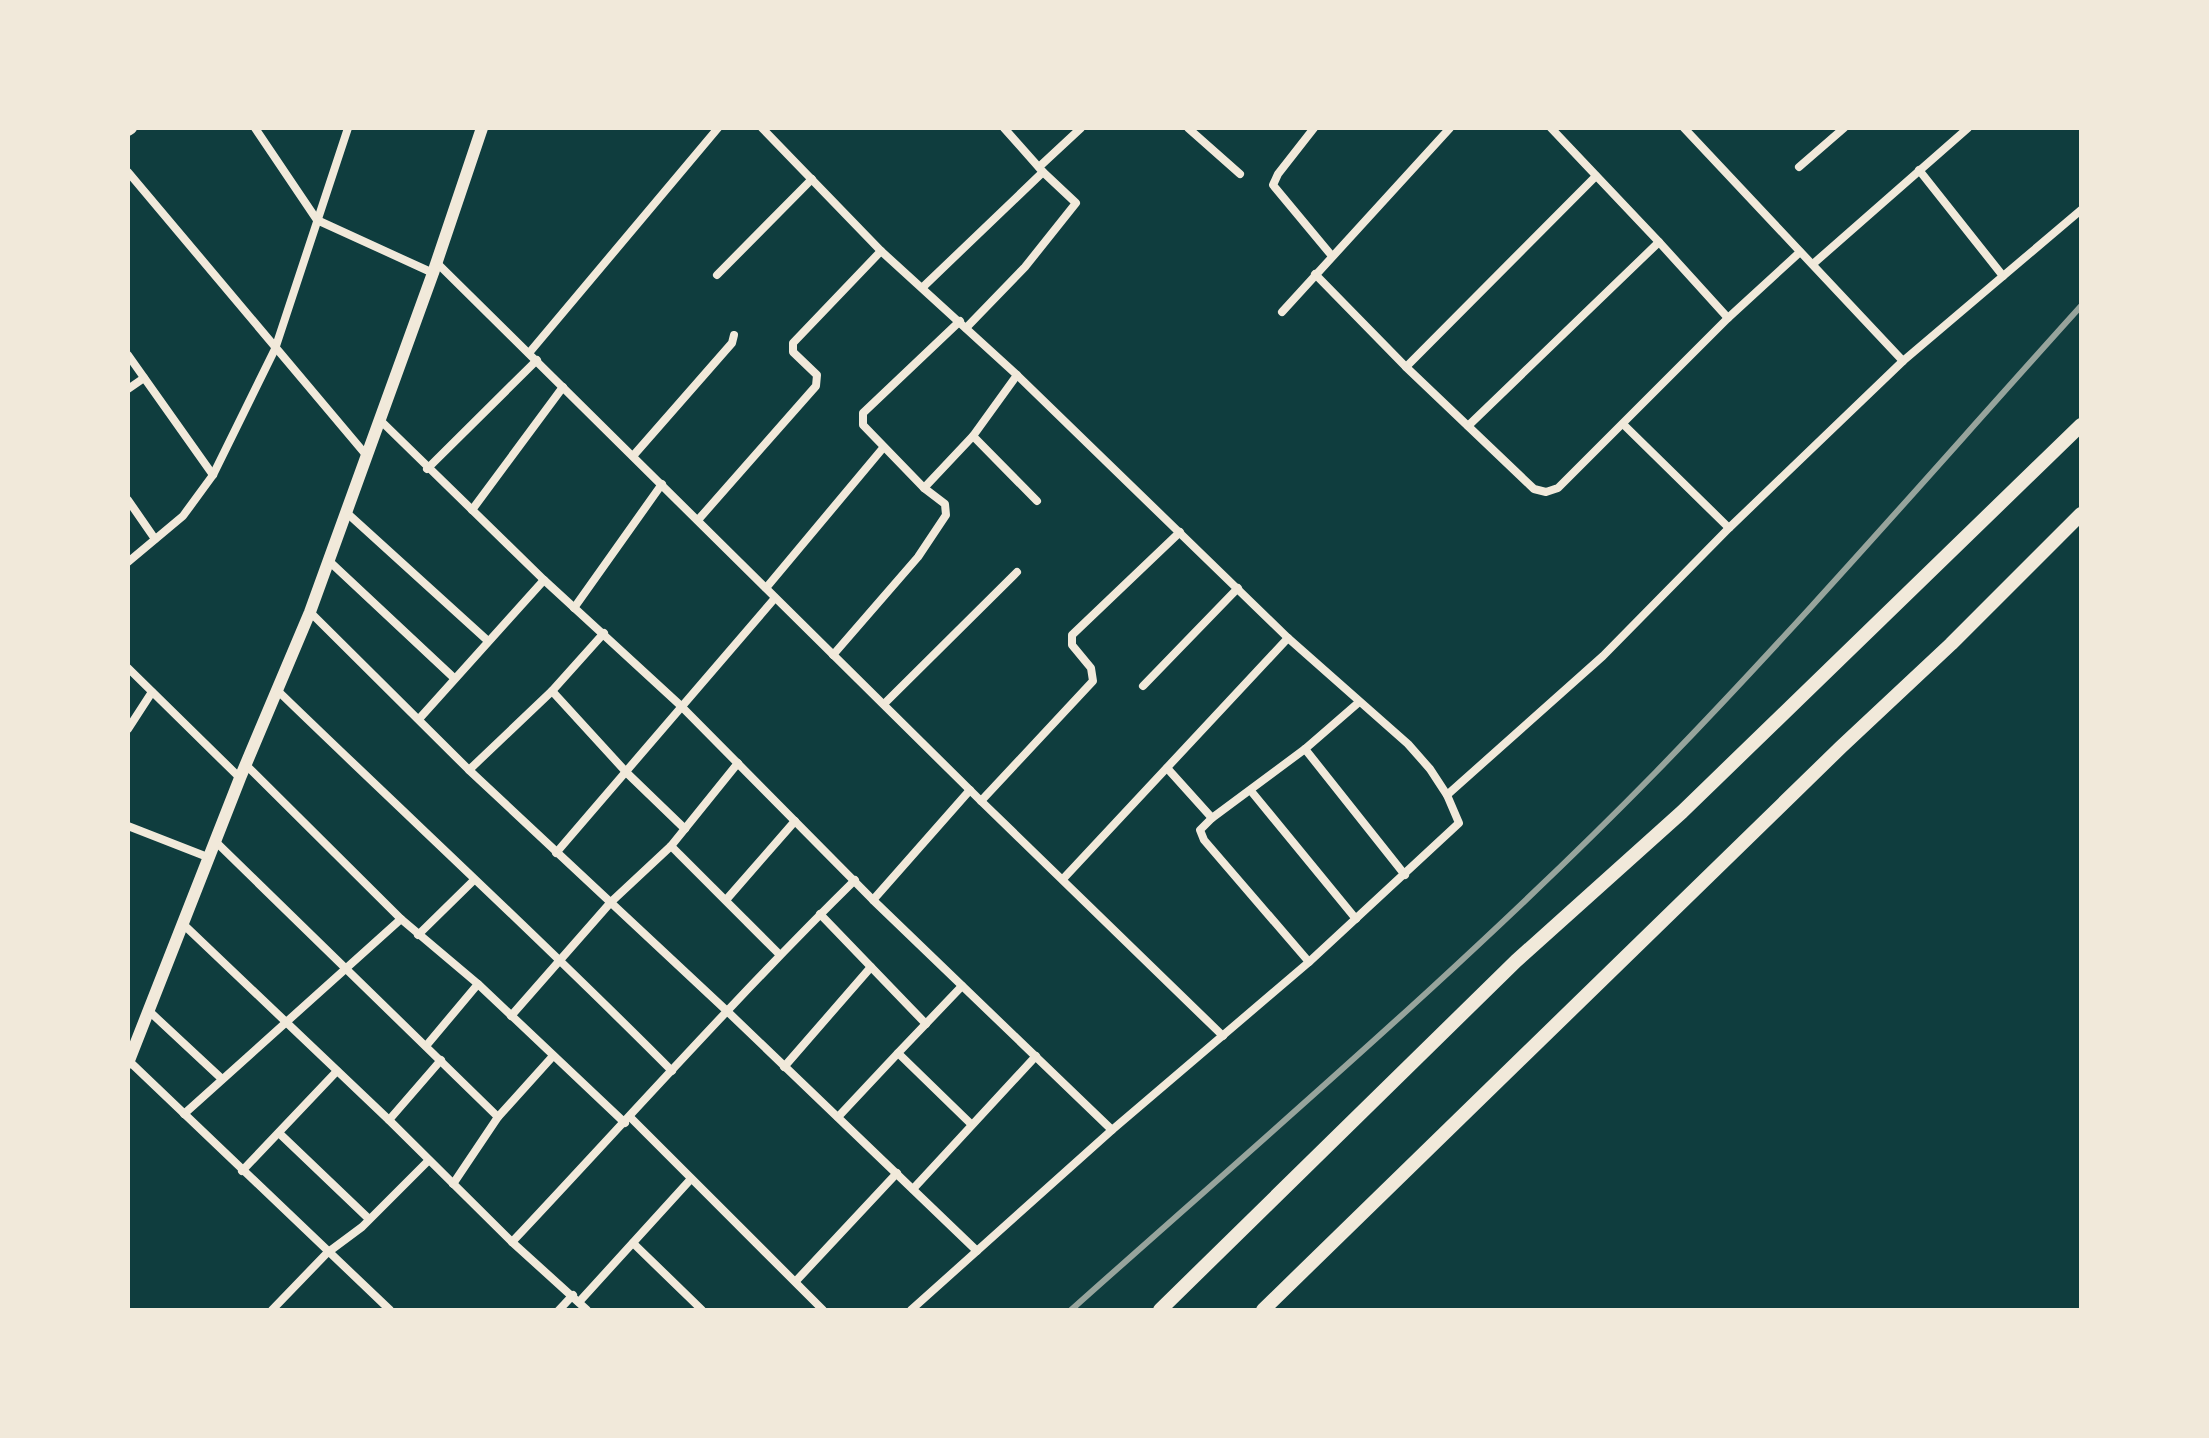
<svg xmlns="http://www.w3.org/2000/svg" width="2209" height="1438" viewBox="0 0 2209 1438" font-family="'Nunito Sans',sans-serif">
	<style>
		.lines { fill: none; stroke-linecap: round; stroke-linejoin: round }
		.minor { stroke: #f1e9da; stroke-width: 8 }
		.secondary { stroke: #f1e9da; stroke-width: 12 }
		.trunk { stroke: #f1e9da; stroke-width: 14 }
		.rail { stroke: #97a49c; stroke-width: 6 }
	</style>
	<rect width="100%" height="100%" fill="#0f3d3e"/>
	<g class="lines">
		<g class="minor">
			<polyline points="255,128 317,220 433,273"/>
			<polyline points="762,128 881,251 1017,375 1288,638 1408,744 1430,769 1447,795 1459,823 1309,962 1112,1130 911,1310"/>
			<polyline points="1188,128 1240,174"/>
			<polyline points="1314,128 1278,174 1273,185 1332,256"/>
			<polyline points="1551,128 1659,242 1728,318"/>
			<polyline points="1684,128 1903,361"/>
			<polyline points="1039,167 1081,128"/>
			<polyline points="1799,167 1844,128"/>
			<polyline points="1919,170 2003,276"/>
			<polyline points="128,172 367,456"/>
			<polyline points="437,263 981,801 1223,1036"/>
			<polyline points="1813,264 1968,128"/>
			<polyline points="1315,274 1406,367 1534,489 1546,492 1558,488 1728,318 1800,252"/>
			<polyline points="717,275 812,179"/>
			<polyline points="923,287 1043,172"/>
			<polyline points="1282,312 1450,128"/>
			<polyline points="966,328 1025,267 1076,203 1043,172 1004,128"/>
			<polyline points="529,353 718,128"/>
			<polyline points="128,355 213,475"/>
			<polyline points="1406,367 1596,176"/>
			<polyline points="128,389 144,378"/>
			<polyline points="381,421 544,580 680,705 873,900 1112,1130"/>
			<polyline points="1623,424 1729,528"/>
			<polyline points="1468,426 1659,242"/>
			<polyline points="973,436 1037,501"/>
			<polyline points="633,456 732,343 734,335"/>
			<polyline points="427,469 537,360"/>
			<polyline points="924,488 973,436 1017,375"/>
			<polyline points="128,500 155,539"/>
			<polyline points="472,510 563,387"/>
			<polyline points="347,513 488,641"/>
			<polyline points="698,520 816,386 817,375 793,352 793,343 881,251"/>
			<polyline points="329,561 454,678"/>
			<polyline points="128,562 183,516 213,475 275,349 348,128"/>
			<polyline points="766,588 883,448"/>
			<polyline points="574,608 662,484"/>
			<polyline points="310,612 469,770 728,1012 977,1251"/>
			<polyline points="833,655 918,557 946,515 945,504 924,488 863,425 863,413 960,321"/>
			<polyline points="128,668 240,778"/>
			<polyline points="1143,686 1238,588"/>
			<path d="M277,690C408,817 543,941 672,1071"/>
			<polyline points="552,691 627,773 685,829"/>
			<polyline points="884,704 1017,572"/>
			<polyline points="419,719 544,580"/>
			<polyline points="128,729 152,692"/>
			<polyline points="1305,749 1405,875"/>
			<polyline points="246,765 401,919 478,984 625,1123"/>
			<polyline points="1167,768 1212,818"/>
			<polyline points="469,770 552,691 604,633"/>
			<polyline points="1251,791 1356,919"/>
			<polyline points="1447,795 1603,656 1729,528 1903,361 2081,210"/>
			<polyline points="981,801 1093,681 1091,668 1072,645 1072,635 1180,532"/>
			<polyline points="128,826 210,858"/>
			<polyline points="216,842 498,1117"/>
			<polyline points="671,846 779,954"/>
			<polyline points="556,853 775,598"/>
			<polyline points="1063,879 1288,638"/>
			<polyline points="726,900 795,821"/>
			<polyline points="873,900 970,790"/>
			<polyline points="820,914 926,1024"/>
			<polyline points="183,924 389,1120 512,1242 587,1310"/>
			<polyline points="418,935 473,881"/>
			<polyline points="1309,962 1204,840 1200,830 1212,818 1305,749 1358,703"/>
			<polyline points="962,986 898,1053 971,1124"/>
			<polyline points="149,1011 222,1079"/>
			<polyline points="511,1016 611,902 671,846 738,763"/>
			<polyline points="426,1046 478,984"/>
			<polyline points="129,1061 390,1310"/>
			<polyline points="784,1067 871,967"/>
			<polyline points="184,1114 401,919"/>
			<polyline points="630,1117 823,1310"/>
			<polyline points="838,1117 898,1053"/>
			<polyline points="389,1120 441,1060"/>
			<polyline points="279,1133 369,1219"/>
			<polyline points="242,1171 337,1071"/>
			<polyline points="453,1184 498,1117 553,1056"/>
			<polyline points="913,1189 1036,1056"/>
			<path d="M512,1242C626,1121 736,997 855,880"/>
			<polyline points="633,1243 702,1310"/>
			<polyline points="796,1281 897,1173"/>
			<polyline points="579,1302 690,1180"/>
			<polyline points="272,1310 327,1253 362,1227 428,1161"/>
			<polyline points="559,1310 573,1295"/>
		</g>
		<g class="secondary">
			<polyline points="128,130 131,128"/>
			<polyline points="128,1063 240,778 310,612 433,273 482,128"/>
		</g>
		<g class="trunk">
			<polyline points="1160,1310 1516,961 1682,812 2081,425"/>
			<polyline points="1263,1310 1841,747 1951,644 2081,514"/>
		</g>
		<path class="rail" d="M1071,1310C1268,1134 1471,961 1656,772C1803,621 1940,462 2081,306"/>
	</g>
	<rect width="2209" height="1438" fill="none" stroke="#f1e9da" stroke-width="260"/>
</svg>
